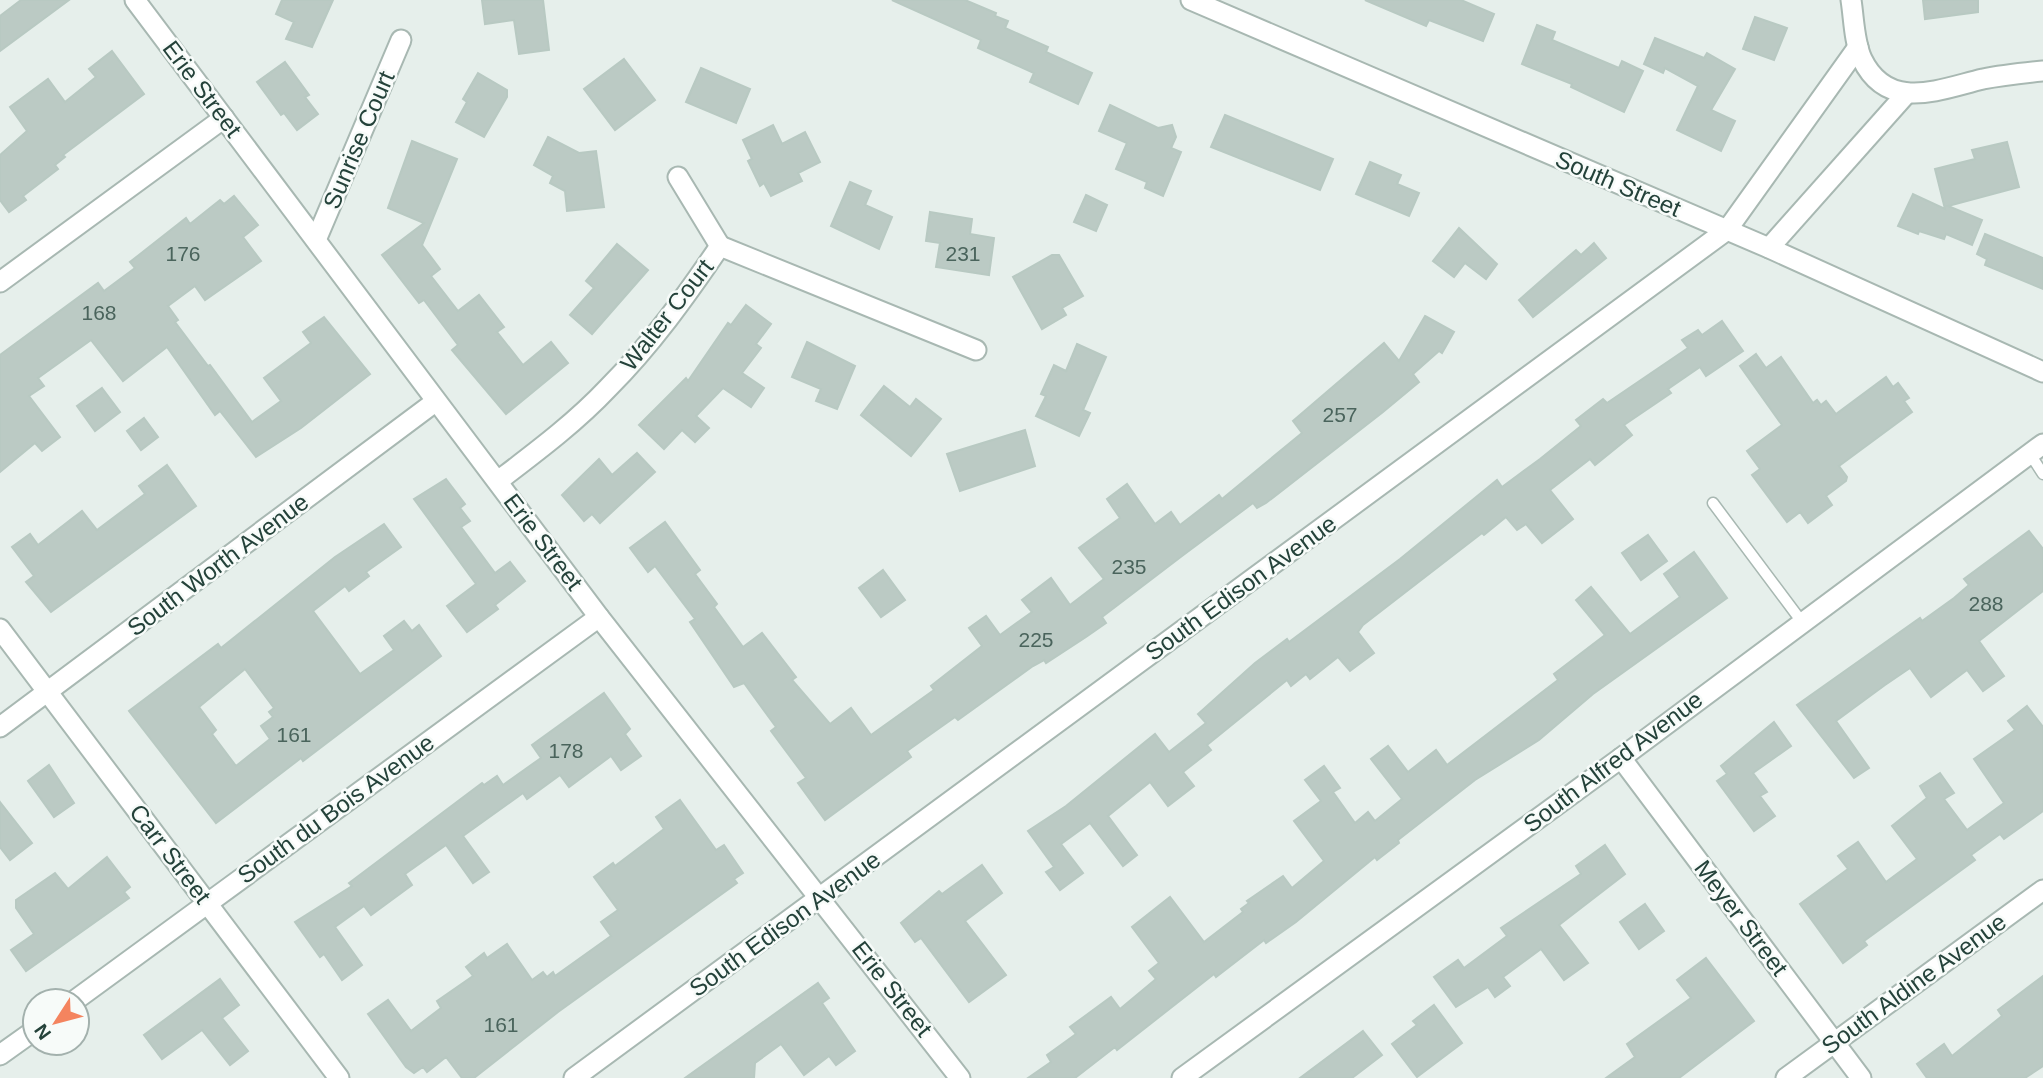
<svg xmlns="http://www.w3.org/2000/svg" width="2043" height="1078" viewBox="0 0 2043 1078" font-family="Arial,sans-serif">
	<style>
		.building { fill: #bbcac4; stroke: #b8c9c2; stroke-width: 2; fill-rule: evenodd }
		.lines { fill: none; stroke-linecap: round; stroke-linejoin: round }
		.service-casing { stroke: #a8b8b2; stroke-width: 13 }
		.minor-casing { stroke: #a8b8b2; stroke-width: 23 }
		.service { stroke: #fff; stroke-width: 10 }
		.minor { stroke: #fff; stroke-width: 19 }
		.labels { text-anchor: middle; stroke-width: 5; stroke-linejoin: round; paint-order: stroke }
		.number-label { font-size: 21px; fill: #4a645c }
		.street-label { font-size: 24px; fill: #24423a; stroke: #f7fbf9 }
	</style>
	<rect width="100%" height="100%" fill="#e6efeb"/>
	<g class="building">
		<polygon points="21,0 69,0 0,51 0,16"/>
		<polygon points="282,0 333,0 312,47 286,39 294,22 276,14"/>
		<polygon points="482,0 543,0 549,50 519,54 514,20 485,24"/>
		<polygon points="892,0 965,0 996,13 995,16 1008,21 1005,28 1048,47 1046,52 1092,73 1078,104 1030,82 1034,73 978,48 981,40"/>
		<polygon points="1365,0 1461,0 1494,14 1483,41 1429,20 1426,26"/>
		<polygon points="1923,0 1978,0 1978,12 1925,19"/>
		<polygon points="1755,17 1787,28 1774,60 1743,49"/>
		<polygon points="1537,25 1555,32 1552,40 1619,68 1622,61 1643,71 1624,112 1571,87 1572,84 1522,64"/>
		<polygon points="1655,38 1704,58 1707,53 1735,69 1711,110 1735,121 1721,151 1677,130 1698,86 1665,68 1663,73 1644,64"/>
		<polygon points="112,51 144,94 63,155 65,157 55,165 58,169 23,196 26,200 9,212 0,200 0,155 27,131 10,107 48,79 65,102 96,77 89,69"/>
		<polygon points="624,59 655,100 615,130 584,89"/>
		<polygon points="285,62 309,95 305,97 318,114 297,130 284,113 281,115 257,82"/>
		<polygon points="701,68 750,89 736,123 686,102"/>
		<polygon points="478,73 507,90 507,97 484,137 456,122 467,102 463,99"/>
		<polygon points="1110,105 1158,128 1172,125 1176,137 1171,148 1181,152 1163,196 1145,188 1147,182 1116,169 1127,143 1099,131"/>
		<polygon points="1225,115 1333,159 1320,190 1211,147"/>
		<polygon points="773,125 782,144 805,132 820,162 798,173 802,181 771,196 764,183 760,186 748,161 752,159 743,140"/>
		<polygon points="548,137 579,153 596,151 604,207 567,211 565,191 550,183 553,176 534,165"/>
		<polygon points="412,141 457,159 422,245 440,269 431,276 458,311 479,295 504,327 497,332 523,365 551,342 568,363 506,414 452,350 458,345 424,300 419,303 382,255 424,223 388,208"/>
		<polygon points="2007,142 2019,187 1948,206 1982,220 1972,245 1946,234 1944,239 1919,231 1918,234 1898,226 1913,194 1945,209 1935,169 1975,159 1972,150"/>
		<polygon points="1370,162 1401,175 1397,184 1419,193 1409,216 1356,194"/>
		<polygon points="850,182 871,191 865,205 892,217 879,249 831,226"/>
		<polygon points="1086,195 1107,205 1096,231 1074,222"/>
		<polygon points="234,196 258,225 243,237 261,261 205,300 195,286 168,306 178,320 175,322 208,366 210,365 252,422 281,401 264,378 311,343 303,332 324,317 370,374 301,428 256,457 220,411 215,415 167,347 123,381 91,340 38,378 44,386 29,396 60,437 42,451 35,443 0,472 0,355 98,283 104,291 135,268 130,262 186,218 190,224 220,200 224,204"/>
		<polygon points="930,212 972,219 970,234 994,238 989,275 936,267 940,243 926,241"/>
		<polygon points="1459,228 1497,264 1486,279 1465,263 1454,277 1433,261"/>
		<polygon points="1985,234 2043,258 2043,289 1985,265 1987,259 1977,254"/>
		<polygon points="1594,243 1606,258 1533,317 1519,300 1576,250 1581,255"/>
		<polygon points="617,244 648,270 592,334 570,315 594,288 586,281"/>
		<polygon points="1052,255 1059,255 1083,296 1062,308 1066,315 1042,329 1013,277"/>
		<polygon points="746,305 771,324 756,344 761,348 742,373 764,388 751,407 723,388 696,416 709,428 695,442 682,430 664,449 639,425 686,378 688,381 728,323 731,325"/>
		<polygon points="1425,316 1454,332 1442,353 1439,351 1413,374 1419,382 1383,412 1266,503 1257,508 1253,503 1182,556 1102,617 1106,623 1086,637 1046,663 1044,660 1033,666 958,720 955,717 907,751 911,757 825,820 798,783 806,778 771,731 776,727 744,683 734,687 690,622 695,619 655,566 648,572 630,548 665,522 700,570 695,574 717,604 714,607 743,647 762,633 796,677 792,680 830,724 851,708 871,735 934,690 931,686 982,646 969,628 986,616 1000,635 1032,612 1022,600 1051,578 1070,605 1104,579 1079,548 1120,518 1107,499 1127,484 1155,524 1171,512 1180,525 1219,495 1222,499 1302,433 1293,421 1384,343 1399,361"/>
		<polygon points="1722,321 1743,351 1706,376 1700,367 1668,389 1671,393 1624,425 1632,435 1595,465 1590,459 1550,490 1573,519 1542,543 1526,524 1517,530 1506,517 1484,535 1482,533 1363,625 1358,632 1374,653 1350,671 1338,657 1310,679 1306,674 1291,686 1287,680 1207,745 1211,750 1183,772 1194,786 1168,806 1150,782 1108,816 1137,855 1123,866 1090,823 1061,844 1083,873 1060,890 1046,872 1054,867 1028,831 1066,806 1155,734 1169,752 1206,723 1198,714 1255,663 1287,639 1289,642 1400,559 1497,480 1502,487 1540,459 1581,426 1576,420 1603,399 1607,403 1688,348 1682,340 1698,330 1702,335"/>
		<polygon points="807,342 855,366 837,409 816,401 821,389 792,377"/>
		<polygon points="1077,344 1106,357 1083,410 1090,413 1079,436 1036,416 1046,396 1041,394 1054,365 1066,371"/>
		<polygon points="1756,354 1766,368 1781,357 1813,403 1817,400 1821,405 1826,401 1836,414 1886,377 1893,387 1898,383 1909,398 1904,401 1912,412 1839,466 1847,477 1846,481 1826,496 1832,505 1808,523 1800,512 1787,522 1752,475 1760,469 1747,451 1782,425 1740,366"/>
		<polygon points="884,386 910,407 916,399 941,419 911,456 861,415"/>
		<polygon points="102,388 120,412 95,431 77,406"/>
		<polygon points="144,418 158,437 141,450 127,431"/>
		<polygon points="1025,430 1035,466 960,491 947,454"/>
		<polygon points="637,453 655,472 600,523 592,514 584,521 562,495 599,459 612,475"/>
		<polygon points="167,465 196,506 51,612 26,582 34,576 12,547 30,534 38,545 82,511 97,530 145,494 139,486"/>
		<polygon points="446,479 465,504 460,508 470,521 461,527 495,573 510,562 525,581 495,605 498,609 467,632 447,606 476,584 414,499"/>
		<path d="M384,524L401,547L366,572L369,576L349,591L345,586L313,611L360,674L394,650L384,636L404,621L412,631L419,625L441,656L303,761L301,758L216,823L129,711L218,644L221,648L335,557ZM245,669L274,708L269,712L273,717L261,726L270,739L236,766L212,734L216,730L199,707Z"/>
		<polygon points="2029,531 2043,549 2043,591 1979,641 2004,676 1983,691 1967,670 1931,697 1910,668 1885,685 1836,721 1869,768 1854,778 1797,705 1920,618 1922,621 1954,598 1969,585 1964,579"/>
		<polygon points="1648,535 1667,561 1641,580 1622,553"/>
		<polygon points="1694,552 1727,598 1593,694 1539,740 1475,780 1398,840 1399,843 1377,860 1375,857 1296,922 1266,943 1264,940 1216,977 1214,974 1117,1050 1115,1047 1075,1078 1028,1078 1051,1062 1047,1055 1076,1034 1070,1027 1111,997 1120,1009 1156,979 1149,971 1159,963 1132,927 1170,897 1204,942 1243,912 1241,909 1249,903 1247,901 1283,876 1292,888 1324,861 1294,821 1321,801 1305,780 1324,766 1340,788 1333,792 1355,823 1368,812 1375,821 1402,799 1371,759 1388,746 1408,772 1436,750 1447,765 1558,680 1554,674 1605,635 1576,600 1591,587 1630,634 1680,597 1664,574"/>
		<polygon points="883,570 905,600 881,617 859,588"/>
		<polygon points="604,693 630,729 625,734 641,756 621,770 611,756 569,787 560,775 527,799 523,793 463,836 489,872 473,883 446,845 405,874 412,885 371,915 364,906 335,927 362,965 342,980 324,954 320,957 295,922 352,886 349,883 482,783 484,785 497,776 503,785 541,758 532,745"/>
		<polygon points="2027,706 2043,727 2043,811 2004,839 2000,834 1971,855 1975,860 1864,941 1867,945 1843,963 1800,904 1848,869 1838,856 1858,842 1886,882 1917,859 1892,826 1927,798 1920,786 1940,773 1954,793 1944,799 1967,830 2004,803 1974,759 2015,730 2008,721"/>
		<polygon points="1774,722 1791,746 1753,773 1767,792 1760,796 1775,816 1754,831 1717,781 1727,774 1721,766"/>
		<polygon points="49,765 74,803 54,817 28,781"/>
		<polygon points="680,800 716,850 724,845 743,873 734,879 737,883 558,1012 474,1078 462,1078 446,1057 427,1072 423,1067 414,1073 406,1067 368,1014 388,1000 411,1031 441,1008 437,1001 473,976 466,967 484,953 487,958 507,944 532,980 543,972 547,977 553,972 555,976 611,936 601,922 618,910 594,877 613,863 615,866 664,829 656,817"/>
		<polygon points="0,802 32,843 10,860 0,847"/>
		<polygon points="1605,845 1625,874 1559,925 1588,963 1564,980 1541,949 1503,977 1510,986 1495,997 1488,987 1456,1007 1434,977 1458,960 1464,968 1507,936 1501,928 1581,874 1576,866"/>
		<polygon points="107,857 130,887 124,892 129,898 26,971 11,950 34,934 16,908 16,900 55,873 68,889"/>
		<polygon points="982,865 1002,893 965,921 1006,975 969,1002 921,938 915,942 901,923 939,891 942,894"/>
		<polygon points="1645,904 1664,931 1639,949 1620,922"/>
		<polygon points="1706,958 1754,1021 1679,1078 1606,1078 1635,1057 1627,1044 1691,998 1677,980"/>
		<polygon points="2043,976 2043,1066 2025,1078 1927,1078 1917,1064 1944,1044 1952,1056 2002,1016 1998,1010"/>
		<polygon points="220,979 239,1005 222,1018 248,1051 230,1065 202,1030 162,1059 144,1035"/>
		<polygon points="818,983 829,998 822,1003 855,1051 836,1065 829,1056 804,1075 781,1044 755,1063 754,1078 685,1078"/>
		<polygon points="1434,1005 1462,1043 1417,1077 1392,1044 1417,1025 1413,1021"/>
		<polygon points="1363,1031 1382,1055 1352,1078 1300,1078"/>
	</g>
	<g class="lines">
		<g class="service-casing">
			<g id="service">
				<polyline points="2030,454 2043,474"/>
				<polyline points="1713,503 1802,622"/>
			</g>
		</g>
		<g class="minor-casing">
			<g id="minor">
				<polyline points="135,0 599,617 960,1078"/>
				<polyline points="1191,0 1769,248 2043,372"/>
				<path d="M1851,0C1854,19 1854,42 1862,59C1888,113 1940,89 1983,79C2003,75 2023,73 2043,71"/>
				<polyline points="678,177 720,246"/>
				<polyline points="316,240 401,40"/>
				<polyline points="1769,248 1907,93"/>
				<polyline points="0,282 224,118"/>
				<path d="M498,481C536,452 575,423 608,388C651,345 686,296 720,246L976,350"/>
				<polyline points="0,629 339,1078"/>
				<polyline points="0,727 435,402"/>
				<polyline points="1621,758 1861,1078"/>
				<polyline points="74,1001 599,617"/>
				<polyline points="0,1055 35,1030"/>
				<polyline points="574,1078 1727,230 1858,47"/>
				<polyline points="1182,1078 1621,758 2043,444"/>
				<polyline points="1786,1078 2043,890"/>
			</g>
		</g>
		<use href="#service" class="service"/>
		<use href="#minor" class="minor"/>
	</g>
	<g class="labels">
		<g class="number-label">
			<text x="183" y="261">176</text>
			<text x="963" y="261">231</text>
			<text x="99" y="320">168</text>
			<text x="1340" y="422">257</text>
			<text x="1129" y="574">235</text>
			<text x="1986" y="611">288</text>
			<text x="1036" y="647">225</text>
			<text x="294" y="742">161</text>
			<text x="566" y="758">178</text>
			<text x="501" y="1032">161</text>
		</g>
		<g class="street-label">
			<text transform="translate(202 89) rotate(53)" y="8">Erie Street</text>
			<text transform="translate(359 140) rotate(-67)" y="8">Sunrise Court</text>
			<text transform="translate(1618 184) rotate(23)" y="8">South Street</text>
			<text transform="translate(667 315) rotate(-52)" y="8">Walter Court</text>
			<text transform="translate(543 542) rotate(53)" y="8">Erie Street</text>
			<text transform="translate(218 565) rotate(-37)" y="8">South Worth Avenue</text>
			<text transform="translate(1241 588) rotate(-36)" y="8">South Edison Avenue</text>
			<text transform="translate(1613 762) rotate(-37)" y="8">South Alfred Avenue</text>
			<text transform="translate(336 809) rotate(-36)" y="8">South du Bois Avenue</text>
			<text transform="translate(170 854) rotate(53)" y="8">Carr Street</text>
			<text transform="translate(1741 918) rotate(53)" y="8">Meyer Street</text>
			<text transform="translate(785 924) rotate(-36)" y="8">South Edison Avenue</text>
			<text transform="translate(1914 984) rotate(-36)" y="8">South Aldine Avenue</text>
			<text transform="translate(892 989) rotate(52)" y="8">Erie Street</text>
		</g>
	</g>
	<g transform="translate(56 1022) rotate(234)"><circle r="33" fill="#f7fbf9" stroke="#a3b1ad" stroke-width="2"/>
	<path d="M0-5L12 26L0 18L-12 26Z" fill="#f4845f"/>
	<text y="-10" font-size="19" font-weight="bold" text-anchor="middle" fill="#24423a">N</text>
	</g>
</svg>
